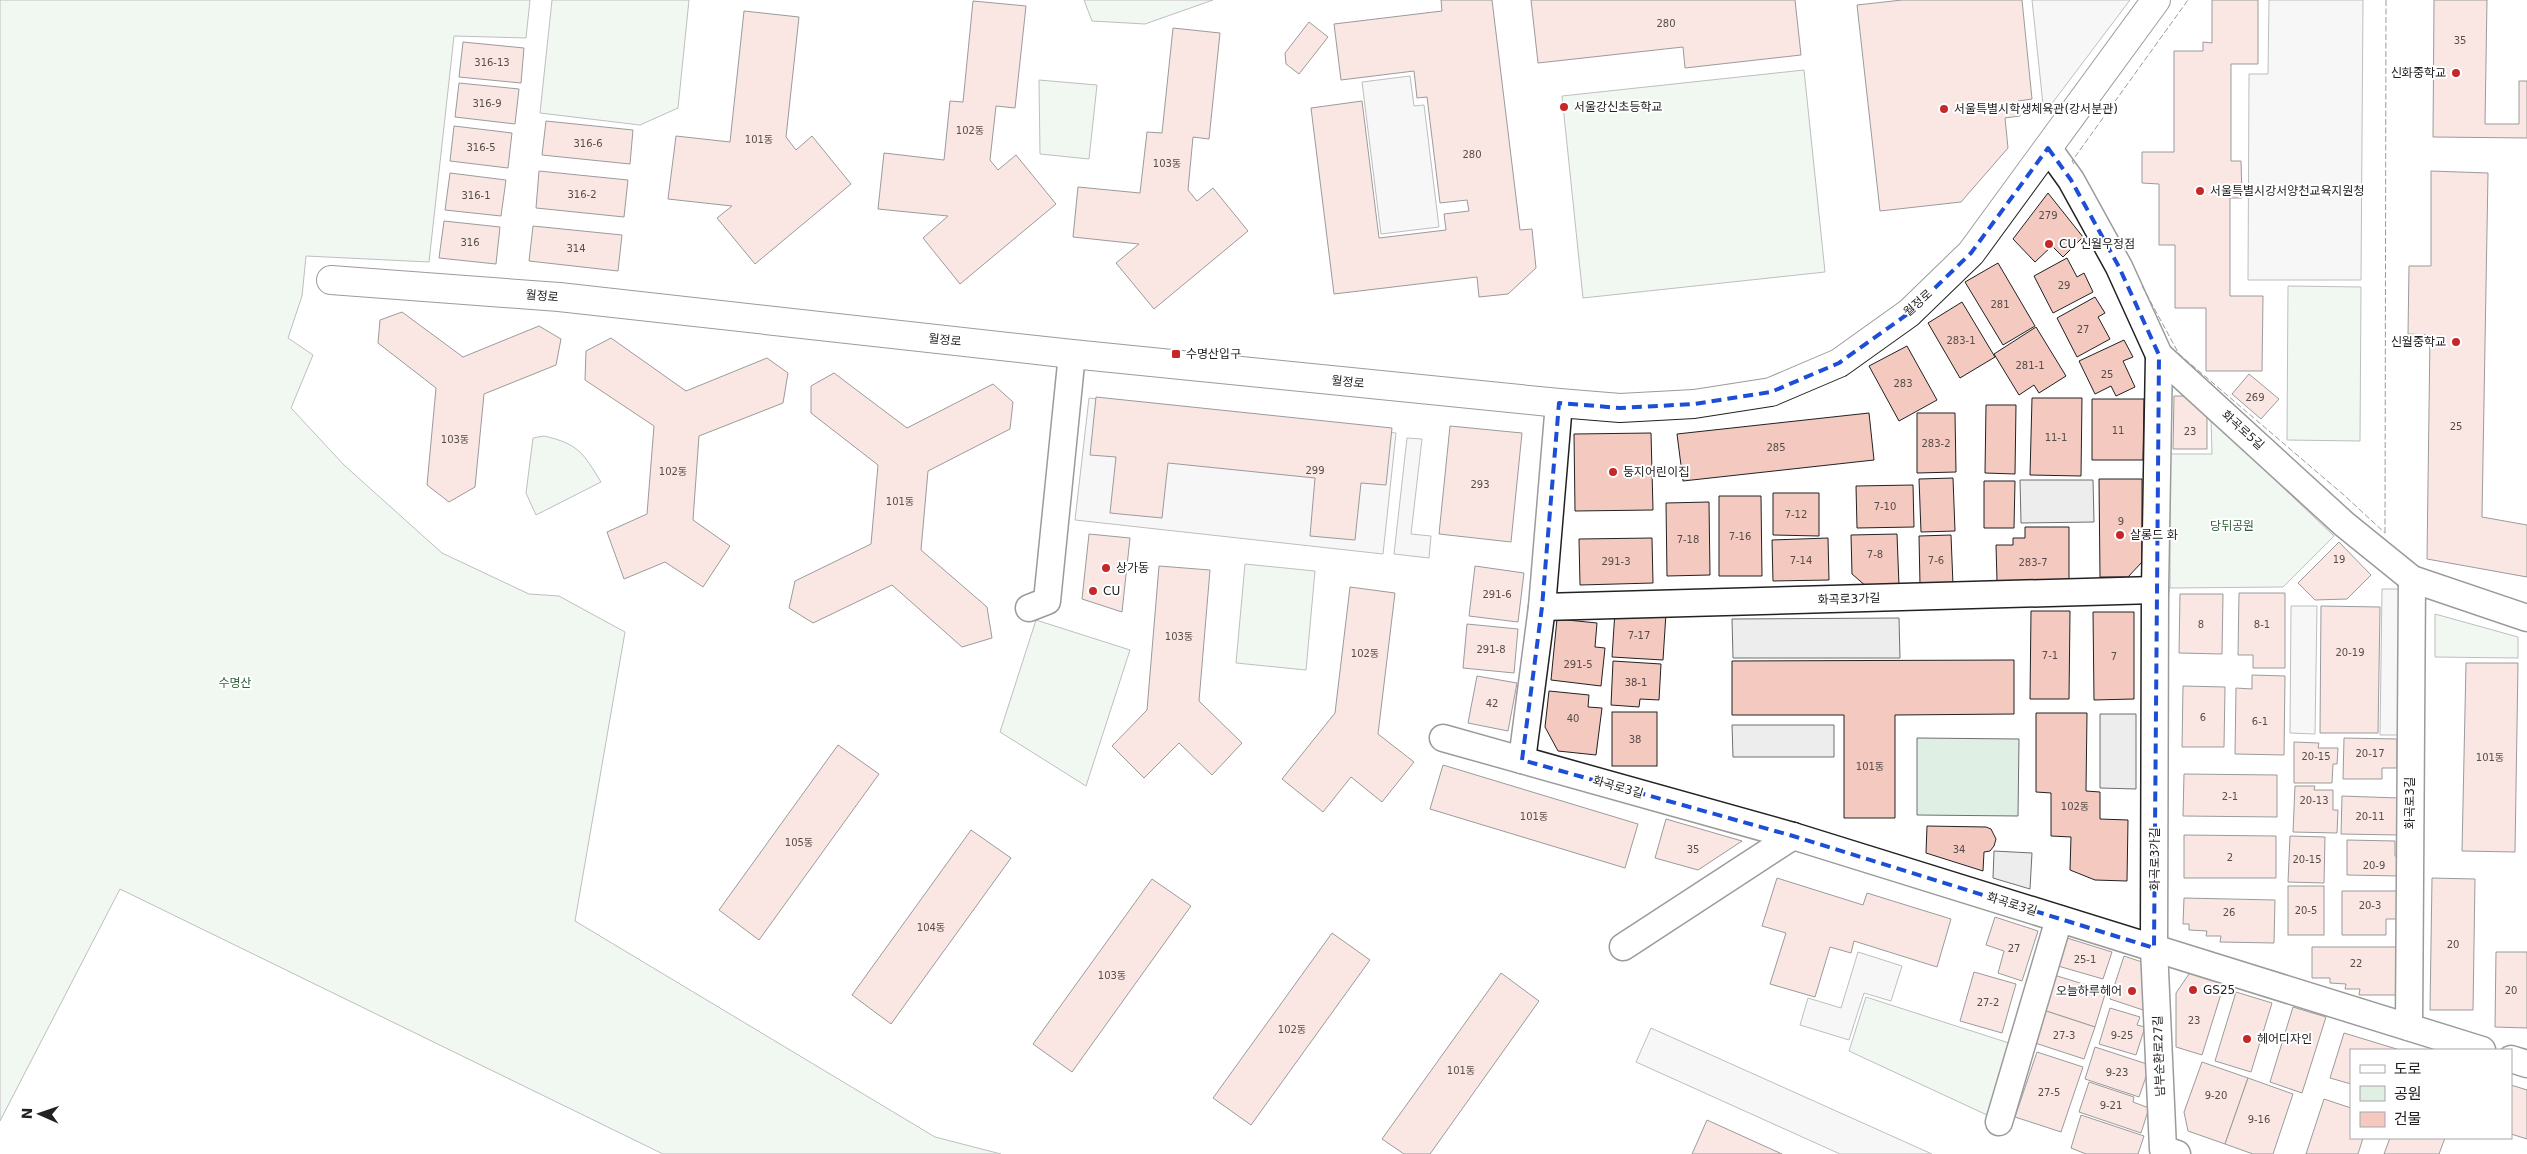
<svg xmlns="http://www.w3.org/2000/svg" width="2527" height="1154" viewBox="0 0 2527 1154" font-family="'DejaVu Sans','Noto Sans KR',sans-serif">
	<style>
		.green { fill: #e0efe3; stroke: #6f6f6f }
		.parking { fill: #ededed; stroke: #6f6f6f }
		.building { fill: #f3c9c0; stroke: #222 }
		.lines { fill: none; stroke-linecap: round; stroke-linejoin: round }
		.street-casing { stroke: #222; stroke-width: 29 }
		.secondary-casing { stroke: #222; stroke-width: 30 }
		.street { stroke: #fff; stroke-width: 26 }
		.secondary { stroke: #fff; stroke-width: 28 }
		.fence { stroke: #222; stroke-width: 1; stroke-dasharray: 6 2.5; stroke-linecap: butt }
		.marked { fill: none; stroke: #1d4ed8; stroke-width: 4; stroke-dasharray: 10 6; stroke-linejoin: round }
		.poi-dot { fill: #c62828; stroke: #fff; stroke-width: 2 }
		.labels { text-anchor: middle; stroke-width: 4; stroke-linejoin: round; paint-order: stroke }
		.number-label { font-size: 10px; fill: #564c4a }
		.poi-label { font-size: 12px; fill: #222; stroke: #fff; text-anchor: start }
		.street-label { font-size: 12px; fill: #222; stroke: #fff }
		.park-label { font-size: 12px; fill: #2f5e38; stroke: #fff }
	</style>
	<rect width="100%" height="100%" fill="#fff"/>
	<g class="green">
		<polygon points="0,0 530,0 526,38 454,36 429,262 306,256 302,296 288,338 313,355 291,408 344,465 442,553 529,594 559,596 625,632 575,921 935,1137 1001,1154 663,1154 120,889 0,1121"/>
		<polygon points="552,0 689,0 678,108 640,125 540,113"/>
		<polygon points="1084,0 1213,0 1145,24 1092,21"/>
		<polygon points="1804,70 1825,272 1583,298 1562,96"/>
		<polygon points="1039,80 1097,85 1089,159 1040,154"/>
		<polygon points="2288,286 2361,287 2360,441 2287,440"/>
		<polygon points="2211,419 2334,536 2283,587 2170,588 2170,454 2212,454"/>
		<path d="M544,436C579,444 583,453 601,482L536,515L526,493L533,438Z"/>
		<polygon points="1245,564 1315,571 1306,670 1236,663"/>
		<polygon points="2435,614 2518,637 2518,658 2435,657"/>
		<polygon points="1036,620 1130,650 1086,786 1000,732"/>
		<polygon points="1917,738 2019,739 2018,816 1917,815"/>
		<polygon points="1866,997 2009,1043 1987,1115 1849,1051"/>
	</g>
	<g class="parking">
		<polygon points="2032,0 2130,0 2044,114"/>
		<polygon points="2269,0 2363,0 2361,280 2248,280 2249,74 2268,74"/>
		<polygon points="1410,76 1414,106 1424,105 1439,227 1381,234 1362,82"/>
		<polygon points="1089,398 1396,433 1383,554 1075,520"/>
		<polygon points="1407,438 1422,439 1411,534 1431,536 1429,558 1394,554"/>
		<polygon points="2020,480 2093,480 2094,522 2021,523"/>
		<polygon points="2382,589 2401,589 2400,735 2380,735"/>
		<polygon points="2291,606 2317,606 2315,734 2290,733"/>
		<polygon points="1899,618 1900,658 1733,658 1732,619"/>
		<polygon points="2100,714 2136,714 2136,789 2100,788"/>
		<polygon points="1732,725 1834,725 1834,757 1733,757"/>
		<polygon points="1994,851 2032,853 2030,889 1993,878"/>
		<polygon points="1858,952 1902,966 1891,1001 1864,993 1849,1040 1800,1025 1808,998 1841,1008"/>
		<polygon points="1651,1028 1932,1154 1840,1154 1636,1062"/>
	</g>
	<g class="building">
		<polygon points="1441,0 1492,0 1520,230 1532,229 1536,268 1508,294 1479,297 1477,277 1334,294 1311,108 1362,101 1379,238 1446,230 1444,214 1469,211 1467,200 1440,203 1427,97 1417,98 1414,71 1341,80 1334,24 1442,11"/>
		<polygon points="1531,0 1795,0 1801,55 1685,68 1683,47 1538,63"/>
		<polygon points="1902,0 2022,0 2032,99 2018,101 2020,116 2005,118 2008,148 1961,202 1880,211 1857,5"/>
		<polygon points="2212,0 2258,0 2258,64 2231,64 2231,161 2241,161 2242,198 2230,198 2230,296 2263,296 2262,371 2206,371 2206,308 2175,308 2175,245 2159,245 2159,184 2142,183 2142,152 2174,152 2174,51 2203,51 2203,42 2212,43"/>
		<polygon points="2434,0 2487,0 2485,124 2519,124 2519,81 2527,81 2527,138 2433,137"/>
		<polygon points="973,1 1026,6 1015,108 996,106 990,160 998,170 1016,155 1056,204 960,284 923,238 948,216 878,209 884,153 944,160 950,101 963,102"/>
		<polygon points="744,11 799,17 786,137 796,150 812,136 851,184 755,264 717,218 732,206 668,199 676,136 730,142"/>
		<polygon points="1309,22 1328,37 1299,74 1286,64 1285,53"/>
		<polygon points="1173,28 1220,33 1209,139 1193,137 1188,190 1197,201 1213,188 1248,231 1154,309 1116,263 1139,244 1073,237 1078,187 1140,193 1147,132 1162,133"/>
		<polygon points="463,42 524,48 521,83 459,77"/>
		<polygon points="459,83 519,89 515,124 455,117"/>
		<polygon points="546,121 633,130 630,164 542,155"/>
		<polygon points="454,126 512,133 508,168 450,161"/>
		<polygon points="539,171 628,180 624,217 536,208"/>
		<polygon points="2431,171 2488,173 2482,517 2527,525 2527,577 2427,559 2430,335 2408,334 2409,266 2431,266"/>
		<polygon points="450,173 506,180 501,216 445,210"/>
		<polygon points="2048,193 2083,237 2063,257 2052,246 2035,262 2013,239"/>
		<polygon points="444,221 500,227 496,264 439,258"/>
		<polygon points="533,226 622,235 618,271 529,261"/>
		<polygon points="2067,258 2077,277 2084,273 2093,292 2053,313 2034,276"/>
		<polygon points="1998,263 2035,326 2003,345 1965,282"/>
		<polygon points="2095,297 2105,313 2098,317 2110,339 2077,357 2057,318"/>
		<polygon points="1962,302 1995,357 1960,378 1928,323"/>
		<polygon points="402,312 463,357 539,326 561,339 556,365 484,394 475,487 449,502 427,485 436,388 378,343 380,320"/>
		<polygon points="2036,327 2066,376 2039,393 2034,385 2019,395 1994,354"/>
		<polygon points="611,338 686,391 767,358 788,373 783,403 699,436 693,520 730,546 703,587 665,562 624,579 607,532 647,514 654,426 585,380 586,351"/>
		<polygon points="2124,340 2133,357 2123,361 2135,387 2116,396 2111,386 2095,394 2079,361"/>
		<polygon points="1907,346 1937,400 1899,421 1869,366"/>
		<polygon points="834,373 907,428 993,384 1013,402 1010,429 928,471 921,550 987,607 992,638 962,647 892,585 813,623 789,608 795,581 871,544 878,465 811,413 811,386"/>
		<polygon points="2249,374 2279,399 2261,419 2232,394"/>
		<polygon points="2174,396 2190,396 2207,413 2207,449 2173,449"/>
		<polygon points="1096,397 1392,428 1386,485 1361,483 1355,540 1310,536 1315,478 1168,463 1162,518 1110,513 1116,457 1090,455"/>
		<polygon points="2032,398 2082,398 2081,476 2030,475"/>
		<polygon points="2092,399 2144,399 2143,460 2092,460"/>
		<polygon points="1986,405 2016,405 2015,474 1985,473"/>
		<polygon points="1869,413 1874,460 1683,481 1677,434"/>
		<polygon points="1917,413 1955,413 1956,472 1917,473"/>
		<polygon points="1450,426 1522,433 1511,542 1439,534"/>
		<polygon points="1651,433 1653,510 1575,511 1574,434"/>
		<polygon points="1953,478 1955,531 1921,532 1919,479"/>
		<polygon points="2099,479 2142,479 2142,562 2128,577 2100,577"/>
		<polygon points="1984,481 2015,481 2014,528 1984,528"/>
		<polygon points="1913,485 1914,527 1857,528 1856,486"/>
		<polygon points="1773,493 1819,493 1819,536 1773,535"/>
		<polygon points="1719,496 1761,496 1762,576 1719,576"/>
		<polygon points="1709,502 1710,575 1667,576 1666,503"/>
		<polygon points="2025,527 2069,527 2069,580 1997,581 1996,545 2013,545 2013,538 2025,538"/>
		<polygon points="1089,534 1130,538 1122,612 1082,599"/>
		<polygon points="1897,534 1899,586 1867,587 1852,574 1851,535"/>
		<polygon points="1951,535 1953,585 1920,585 1919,536"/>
		<polygon points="1652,538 1653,583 1580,585 1579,539"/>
		<polygon points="1828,538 1829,580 1773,581 1772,540"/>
		<polygon points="2339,542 2371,575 2347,599 2315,600 2298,583"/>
		<polygon points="1159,566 1210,570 1199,701 1242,743 1212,775 1179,743 1144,778 1112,746 1147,710"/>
		<polygon points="1475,566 1524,573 1518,622 1469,616"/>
		<polygon points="1350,587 1395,593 1378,734 1414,762 1382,802 1351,777 1323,812 1282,779 1335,713"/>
		<polygon points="2239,593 2285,593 2285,668 2253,668 2253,655 2238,655"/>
		<polygon points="2180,594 2223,594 2222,654 2179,653"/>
		<polygon points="2321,606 2380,607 2378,733 2320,733"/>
		<polygon points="1615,611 1666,613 1663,660 1612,657"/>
		<polygon points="2031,611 2070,611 2069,699 2030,699"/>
		<polygon points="2093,612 2134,612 2134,699 2094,700"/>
		<polygon points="1557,619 1597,623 1595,647 1605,648 1601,686 1551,680"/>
		<polygon points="1467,624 1518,629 1514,673 1463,668"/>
		<polygon points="2014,660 2014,714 1895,715 1895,818 1844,818 1844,715 1732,715 1732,661"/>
		<polygon points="1613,661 1661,664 1659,700 1640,699 1639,707 1611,705"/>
		<polygon points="2466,663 2518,663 2515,852 2462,851"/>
		<polygon points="2252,675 2285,676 2284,755 2235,754 2236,688 2252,689"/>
		<polygon points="1477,676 1517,683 1508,731 1468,723"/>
		<polygon points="2183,686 2225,687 2224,747 2182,747"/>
		<polygon points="1549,691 1589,695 1588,707 1602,708 1596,755 1558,751 1545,727"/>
		<rect x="1612" y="712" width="45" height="54"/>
		<polygon points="2036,713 2087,713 2086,791 2100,792 2100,819 2128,820 2127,881 2095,880 2070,870 2071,837 2051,836 2051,793 2036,792"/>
		<polygon points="2344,738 2397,739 2397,768 2382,768 2382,779 2343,779"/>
		<polygon points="2294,742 2319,743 2318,748 2338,748 2337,764 2333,764 2332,783 2294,783"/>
		<polygon points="838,745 879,774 759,940 719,910"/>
		<polygon points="1443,765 1638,824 1625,868 1430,809"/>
		<polygon points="2184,774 2277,775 2277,817 2183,816"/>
		<polygon points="2295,786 2315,786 2314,790 2333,790 2333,810 2338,810 2337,833 2293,832"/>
		<polygon points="2342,796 2398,798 2398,835 2341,834"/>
		<polygon points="1666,819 1742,841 1698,870 1655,858"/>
		<polygon points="1927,826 1986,827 1991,829 1996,839 1994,846 1990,851 1984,852 1983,871 1926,853"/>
		<polygon points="971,830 1011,858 891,1024 852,995"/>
		<polygon points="2184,835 2276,836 2276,878 2184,878"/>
		<polygon points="2290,836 2325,837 2324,883 2288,882"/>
		<polygon points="2347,840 2395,841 2395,856 2401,856 2400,876 2347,875"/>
		<polygon points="1777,878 1863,905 1867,893 1951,919 1937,967 1854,941 1851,953 1830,947 1815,997 1770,984 1786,933 1762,926"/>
		<polygon points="2432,878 2475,879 2473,1010 2430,1010"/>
		<polygon points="1152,879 1191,906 1072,1072 1033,1044"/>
		<rect x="2288" y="886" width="36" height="49"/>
		<polygon points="2342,891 2399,891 2399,919 2386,919 2386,935 2342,935"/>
		<polygon points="2184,898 2275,900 2274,943 2220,942 2221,936 2206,936 2207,931 2189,930 2189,924 2183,924"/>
		<polygon points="1995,917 2038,931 2022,981 1998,973 2004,951 1986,945"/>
		<polygon points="1332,933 1370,960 1251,1125 1213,1098"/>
		<polygon points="2067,938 2112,952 2103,979 2058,966"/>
		<polygon points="2312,947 2400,947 2400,995 2359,995 2360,989 2345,989 2346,984 2330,983 2330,978 2312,978"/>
		<polygon points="2496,952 2527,952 2527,1028 2495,1027"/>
		<polygon points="2124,956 2148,964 2146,1011 2110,999"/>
		<polygon points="2191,971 2225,981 2202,1055 2176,1047 2176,993"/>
		<polygon points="1974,972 2016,984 2002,1033 1960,1021"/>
		<polygon points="1501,973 1539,1001 1430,1154 1404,1154 1382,1139"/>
		<polygon points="2054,975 2106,991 2095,1027 2043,1010"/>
		<polygon points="2236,992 2272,1003 2251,1072 2215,1061"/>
		<polygon points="2293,1007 2326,1017 2302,1093 2270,1082"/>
		<polygon points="2110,1008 2140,1017 2137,1025 2145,1027 2136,1055 2099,1044"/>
		<polygon points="2043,1010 2095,1027 2084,1059 2032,1042"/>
		<polygon points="2344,1033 2400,1050 2351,1050 2351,1084 2330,1078"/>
		<polygon points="2095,1047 2150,1065 2139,1097 2085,1079"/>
		<polygon points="2037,1052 2083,1067 2061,1132 2015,1117"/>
		<polygon points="2202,1062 2248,1078 2225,1144 2188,1131 2184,1112"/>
		<polygon points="2248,1078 2293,1094 2273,1154 2253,1154 2225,1144"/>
		<polygon points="2089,1082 2134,1097 2133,1102 2149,1108 2141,1133 2079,1112"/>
		<polygon points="2511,1085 2527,1090 2527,1139 2511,1134"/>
		<polygon points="2324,1099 2351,1108 2351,1138 2363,1138 2358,1154 2306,1154"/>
		<polygon points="2081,1115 2144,1136 2138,1154 2086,1154 2071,1148"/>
		<polygon points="1707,1120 1782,1154 1692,1154"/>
		<polygon points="2390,1138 2445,1138 2439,1154 2384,1154"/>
	</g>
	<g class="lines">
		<g class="street-casing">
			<g id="street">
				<polyline points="2048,148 2071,180 2119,267 2159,355 2344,524 2412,579 2527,618"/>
				<polyline points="2159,355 2155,590 2154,948 2163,1149 2177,1154"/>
				<polyline points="1542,607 2155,590"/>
				<polyline points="1029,608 1047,601 1072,354"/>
				<polyline points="1443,738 1793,836 2482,1050"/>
				<polyline points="1522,760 1542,607 1559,403"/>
				<polyline points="1623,947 1793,836"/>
				<polyline points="2409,1027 2412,579"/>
				<polyline points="2511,1059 2527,1064"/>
				<polyline points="1999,1122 2059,919"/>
			</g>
		</g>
		<g class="secondary-casing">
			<polyline id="secondary" points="331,280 559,297 1072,354 1559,403 1620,408 1694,404 1771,392 1839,363 1909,313 1971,253 2156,0"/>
		</g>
		<use href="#street" class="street"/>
		<use href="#secondary" class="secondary"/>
		<g class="fence">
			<polyline points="2074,164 2072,161 2188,0"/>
			<polyline points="2142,286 2179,354 2345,496 2385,533"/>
			<polyline points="2385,533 2386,0"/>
		</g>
	</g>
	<path d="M0 0H2527V1154H0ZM2048,148L2071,180L2119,267L2159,355L2154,948L1793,836L1522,760L1542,607L1559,403L1620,408L1694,404L1771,392L1839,363L1909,313L1971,253Z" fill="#fff" fill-opacity=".55" fill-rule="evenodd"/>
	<path class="marked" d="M2048,148L2071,180L2119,267L2159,355L2154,948L1793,836L1522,760L1542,607L1559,403L1620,408L1694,404L1771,392L1839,363L1909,313L1971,253Z"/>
	<g class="poi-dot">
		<circle cx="2456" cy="73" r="5"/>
		<circle cx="1564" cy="107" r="5"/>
		<circle cx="1944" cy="109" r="5"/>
		<circle cx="2200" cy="191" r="5"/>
		<circle cx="2049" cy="244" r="5"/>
		<circle cx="2456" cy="342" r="5"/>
		<rect x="1171" y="349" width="10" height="10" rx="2.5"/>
		<circle cx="1613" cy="472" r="5"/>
		<circle cx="2120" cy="535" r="5"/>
		<circle cx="1106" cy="568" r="5"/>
		<circle cx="1093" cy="591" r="5"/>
		<circle cx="2193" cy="990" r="5"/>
		<circle cx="2132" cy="991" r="5"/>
		<circle cx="2247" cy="1039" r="5"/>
	</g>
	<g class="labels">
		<g class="number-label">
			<text x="1666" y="27">280</text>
			<text x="2460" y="44">35</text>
			<text x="492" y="66">316-13</text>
			<text x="487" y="107">316-9</text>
			<text x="970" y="134">102동</text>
			<text x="759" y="143">101동</text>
			<text x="588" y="147">316-6</text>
			<text x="481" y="151">316-5</text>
			<text x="1472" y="158">280</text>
			<text x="1167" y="167">103동</text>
			<text x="582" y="198">316-2</text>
			<text x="476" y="199">316-1</text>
			<text x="2048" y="219">279</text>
			<text x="470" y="246">316</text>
			<text x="576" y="252">314</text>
			<text x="2064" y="289">29</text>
			<text x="2000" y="308">281</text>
			<text x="2083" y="333">27</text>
			<text x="1961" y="344">283-1</text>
			<text x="2030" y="369">281-1</text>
			<text x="2107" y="378">25</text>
			<text x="1903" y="387">283</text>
			<text x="2255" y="401">269</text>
			<text x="2456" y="430">25</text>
			<text x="2118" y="434">11</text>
			<text x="2190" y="435">23</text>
			<text x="2056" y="441">11-1</text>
			<text x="455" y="443">103동</text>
			<text x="1936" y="447">283-2</text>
			<text x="1776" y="451">285</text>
			<text x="1315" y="474">299</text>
			<text x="673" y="475">102동</text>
			<text x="1480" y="488">293</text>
			<text x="900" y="505">101동</text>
			<text x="1885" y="510">7-10</text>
			<text x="1796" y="518">7-12</text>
			<text x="2121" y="525">9</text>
			<text x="1740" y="540">7-16</text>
			<text x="1688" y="543">7-18</text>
			<text x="1875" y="558">7-8</text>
			<text x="2339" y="563">19</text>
			<text x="1801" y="564">7-14</text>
			<text x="1936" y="564">7-6</text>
			<text x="1616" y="565">291-3</text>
			<text x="2033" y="566">283-7</text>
			<text x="1497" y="598">291-6</text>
			<text x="2201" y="628">8</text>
			<text x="2262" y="628">8-1</text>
			<text x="1639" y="639">7-17</text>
			<text x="1179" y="640">103동</text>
			<text x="1491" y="653">291-8</text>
			<text x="2350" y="656">20-19</text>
			<text x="1365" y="657">102동</text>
			<text x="2050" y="659">7-1</text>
			<text x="2114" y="660">7</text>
			<text x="1578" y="668">291-5</text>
			<text x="1636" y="686">38-1</text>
			<text x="1492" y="707">42</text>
			<text x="2203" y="721">6</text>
			<text x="1573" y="722">40</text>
			<text x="2260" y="725">6-1</text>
			<text x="1635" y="743">38</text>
			<text x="2370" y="757">20-17</text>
			<text x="2316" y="760">20-15</text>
			<text x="2490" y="761">101동</text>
			<text x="1870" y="770">101동</text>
			<text x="2230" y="800">2-1</text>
			<text x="2314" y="804">20-13</text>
			<text x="2075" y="810">102동</text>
			<text x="1534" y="820">101동</text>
			<text x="2370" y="820">20-11</text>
			<text x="799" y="846">105동</text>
			<text x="1693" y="853">35</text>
			<text x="1959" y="853">34</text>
			<text x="2230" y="861">2</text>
			<text x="2307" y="863">20-15</text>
			<text x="2374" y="869">20-9</text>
			<text x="2370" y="909">20-3</text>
			<text x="2306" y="914">20-5</text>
			<text x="2229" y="916">26</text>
			<text x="931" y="931">104동</text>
			<text x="2453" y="948">20</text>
			<text x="2014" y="952">27</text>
			<text x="2085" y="963">25-1</text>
			<text x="2356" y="967">22</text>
			<text x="1112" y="979">103동</text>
			<text x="2511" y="994">20</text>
			<text x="1988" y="1006">27-2</text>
			<text x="2194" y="1024">23</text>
			<text x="1292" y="1033">102동</text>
			<text x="2064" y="1039">27-3</text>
			<text x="2122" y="1039">9-25</text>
			<text x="1461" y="1074">101동</text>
			<text x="2117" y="1076">9-23</text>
			<text x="2049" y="1096">27-5</text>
			<text x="2216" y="1099">9-20</text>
			<text x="2111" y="1109">9-21</text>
			<text x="2259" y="1123">9-16</text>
		</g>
		<g class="poi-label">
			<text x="2446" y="77" text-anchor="end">신화중학교</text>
			<text x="1574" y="111">서울강신초등학교</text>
			<text x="1954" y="113">서울특별시학생체육관(강서분관)</text>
			<text x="2210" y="195">서울특별시강서양천교육지원청</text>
			<text x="2059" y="248">CU 신월우정점</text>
			<text x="2446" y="346" text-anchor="end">신월중학교</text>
			<text x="1186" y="358">수명산입구</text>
			<text x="1623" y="476">둥지어린이집</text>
			<text x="2130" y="539">살롱드 화</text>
			<text x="1116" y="572">상가동</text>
			<text x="1103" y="595">CU</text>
			<text x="2203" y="994">GS25</text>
			<text x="2122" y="995" text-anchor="end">오늘하루헤어</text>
			<text x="2257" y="1043">헤어디자인</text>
		</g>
		<g class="street-label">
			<text transform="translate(542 296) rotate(5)" y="4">월정로</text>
			<text transform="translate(1918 303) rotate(-42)" y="4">월정로</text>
			<text transform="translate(945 340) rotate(6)" y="4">월정로</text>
			<text transform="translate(1348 382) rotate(6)" y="4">월정로</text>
			<text transform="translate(2243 430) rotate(42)" y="4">화곡로5길</text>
			<text transform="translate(1849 599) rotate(-2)" y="4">화곡로3가길</text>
			<text transform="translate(1618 787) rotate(16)" y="4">화곡로3길</text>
			<text transform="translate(2410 803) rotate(-90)" y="4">화곡로3길</text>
			<text transform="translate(2155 859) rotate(-90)" y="4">화곡로3가길</text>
			<text transform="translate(2012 904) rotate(17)" y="4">화곡로3길</text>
			<text transform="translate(2159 1056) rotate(-92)" y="4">남부순환로27길</text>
		</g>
		<g class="park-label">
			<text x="2232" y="530">당뒤공원</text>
			<text x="235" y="687">수명산</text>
		</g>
	</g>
	<rect x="2350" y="1049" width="162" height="90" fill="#ffffff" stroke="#a7a7a7"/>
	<rect x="2360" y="1065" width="25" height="8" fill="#ffffff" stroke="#a7a7a7"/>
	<text x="2394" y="1074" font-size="15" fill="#222222">도로</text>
	<rect x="2360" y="1086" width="25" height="15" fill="#e0efe3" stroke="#a7a7a7"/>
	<text x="2394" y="1099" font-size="15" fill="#222222">공원</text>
	<rect x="2360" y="1112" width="25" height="15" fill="#f3c9c0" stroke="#a7a7a7"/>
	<text x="2394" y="1124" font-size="15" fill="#222222">건물</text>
	<g transform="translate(40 1114) rotate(272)" stroke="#ffffff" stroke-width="4" paint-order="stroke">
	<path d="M0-4L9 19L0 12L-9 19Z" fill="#222222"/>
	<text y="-8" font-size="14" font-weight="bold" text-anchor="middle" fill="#222222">N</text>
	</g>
</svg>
